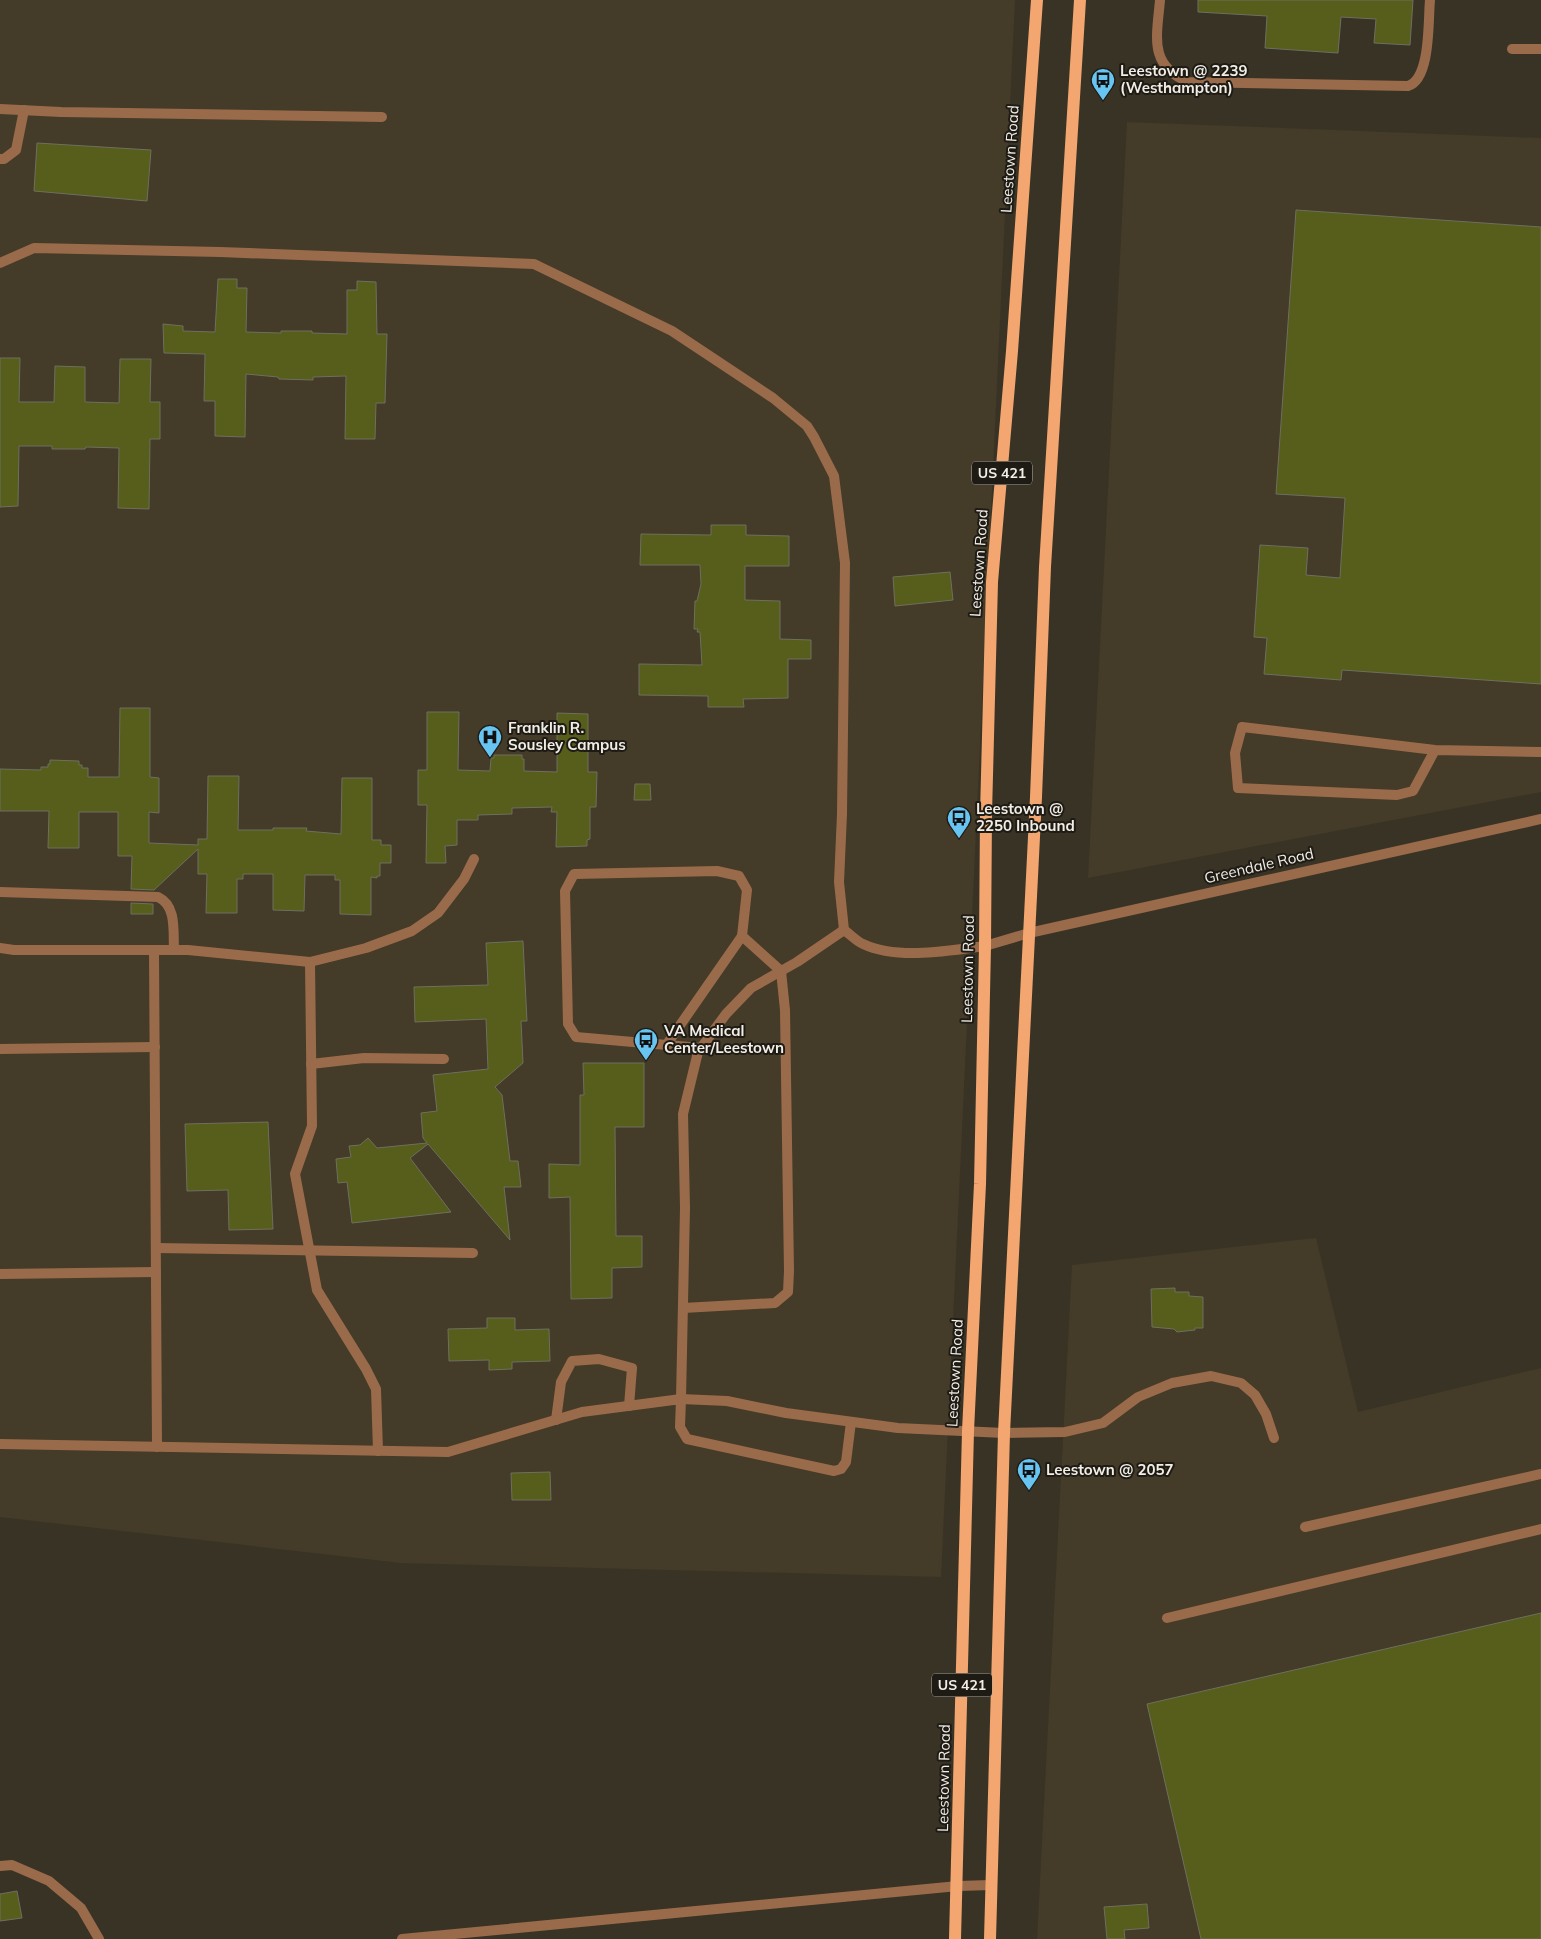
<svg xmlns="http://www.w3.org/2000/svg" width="1541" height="1939" viewBox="0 0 1541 1939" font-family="Mulish,sans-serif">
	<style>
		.built { fill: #443b28 }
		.building { fill: #575d1b; stroke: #6d7060 }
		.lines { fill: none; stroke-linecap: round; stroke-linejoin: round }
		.service { stroke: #9a6b4a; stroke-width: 10 }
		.minor { stroke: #9a6b4a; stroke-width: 10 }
		.tertiary { stroke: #9a6b4a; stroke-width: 10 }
		.primary { stroke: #f3a66f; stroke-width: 12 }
		.labels { text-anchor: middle; stroke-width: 4; stroke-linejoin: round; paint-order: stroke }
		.shield { fill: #1e1b15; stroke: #b2afa7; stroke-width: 1 }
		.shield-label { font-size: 14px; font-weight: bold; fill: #f2eee6 }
		.poi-label { font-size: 15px; font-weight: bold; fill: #f2eee6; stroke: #1e1b15; text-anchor: start }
		.street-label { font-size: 15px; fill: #f2eee6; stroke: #1e1b15 }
	</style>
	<rect width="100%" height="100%" fill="#393326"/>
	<g class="built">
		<polygon points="0,0 1015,0 941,1577 401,1563 0,1517"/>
		<polygon points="1127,122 1541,138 1541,792 1088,878"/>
		<polygon points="1316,1238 1358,1412 1541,1368 1541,1939 1037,1939 1072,1265"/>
	</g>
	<g class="building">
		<polygon points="1198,0 1413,0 1410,45 1374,43 1376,19 1341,17 1338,53 1265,48 1267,16 1198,12"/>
		<polygon points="37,143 151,150 147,201 34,191"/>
		<polygon points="1296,210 1541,227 1541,684 1342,670 1341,680 1264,674 1267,638 1254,637 1260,545 1308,548 1306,575 1340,578 1345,498 1276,494"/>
		<polygon points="218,279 237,279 237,288 247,288 246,332 281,333 281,331 312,331 312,333 347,334 347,290 357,290 357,281 376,282 377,334 387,334 385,403 376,403 375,439 345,439 346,376 313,377 313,380 279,379 278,377 246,374 245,437 215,436 215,401 204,401 205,354 164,353 163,324 183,326 183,331 215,332"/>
		<polygon points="0,358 20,358 19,402 54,402 55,366 85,367 85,402 119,403 120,359 151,359 150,402 160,402 160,439 150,439 149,509 118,508 119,448 86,447 85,449 52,449 52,446 19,446 18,506 0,507"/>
		<polygon points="711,525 746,525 746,535 789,536 789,566 745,566 745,600 780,601 780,639 811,640 811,659 788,659 788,698 743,699 744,707 708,707 708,696 639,695 639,664 702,665 700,632 697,632 698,629 694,629 695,601 697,601 701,584 700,565 640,565 641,534 711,535"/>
		<polygon points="950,572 953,600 895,606 893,577"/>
		<polygon points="120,708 150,708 150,777 159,778 159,813 149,812 149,843 198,845 198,839 207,839 208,776 239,776 238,830 273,830 273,828 307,828 306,831 341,834 342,778 372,778 372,840 381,840 381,845 391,845 391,863 380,863 380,876 377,876 377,878 371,877 371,915 340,914 340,880 335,880 335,875 305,875 304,911 273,910 273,874 243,874 243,879 237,879 237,913 206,913 207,874 198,874 198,849 154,890 131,889 132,856 118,856 118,812 79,812 79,848 48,848 49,811 0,811 0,769 41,770 41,767 48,767 48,764 50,764 50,760 79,761 79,765 82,765 82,768 88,768 88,777 119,777"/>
		<polygon points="427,712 459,712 458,770 490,771 491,758 494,758 494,755 522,755 522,759 524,759 524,771 557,772 557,713 588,714 588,772 597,772 596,807 590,807 590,839 587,840 587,846 556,847 557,812 551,812 552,807 512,808 512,814 478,815 478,820 457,820 457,845 445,846 446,863 426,863 427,805 418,805 418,770 427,770"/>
		<polygon points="635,784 650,784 651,800 634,800"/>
		<polygon points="131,903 153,904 153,914 131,914"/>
		<polygon points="523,941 527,1021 521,1021 523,1063 495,1087 502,1095 510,1161 518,1161 521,1187 504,1187 510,1240 428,1144 410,1158 451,1212 352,1223 347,1182 338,1183 336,1159 351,1157 349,1146 360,1145 368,1138 377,1148 427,1143 423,1138 421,1113 437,1111 433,1075 488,1069 486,1019 415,1022 414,987 488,985 486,943"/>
		<polygon points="583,1063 644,1063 644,1127 615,1127 616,1236 642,1236 642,1267 612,1268 612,1298 571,1299 570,1197 549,1198 549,1164 580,1165 580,1095 584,1095"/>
		<polygon points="268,1122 273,1229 229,1230 228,1190 187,1191 185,1124"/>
		<polygon points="1175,1288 1175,1292 1189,1292 1189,1296 1203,1297 1203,1328 1195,1328 1195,1330 1177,1332 1174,1329 1152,1327 1151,1289"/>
		<polygon points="487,1318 515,1318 515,1330 549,1329 550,1361 512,1362 512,1369 489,1370 489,1360 449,1361 448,1329 487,1328"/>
		<polygon points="550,1472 551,1500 512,1500 511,1473"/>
		<polygon points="1541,1613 1541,1939 1201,1939 1147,1704"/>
		<polygon points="17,1891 22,1918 0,1921 0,1894"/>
		<polygon points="1147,1904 1149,1928 1124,1930 1125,1939 1107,1939 1104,1907"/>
	</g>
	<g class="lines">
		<g class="service">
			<path d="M1160,0C1157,36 1148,65 1188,82L1408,86C1431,79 1428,20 1430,0"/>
			<polyline points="1512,49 1541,49"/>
			<polyline points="0,159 4,159 16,150 24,110"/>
			<path d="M0,263L34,248L220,252L534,264L672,331L773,398L807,426L814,437L834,476L845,563L842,814L839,882L844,930C850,934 856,941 863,944C897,960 948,951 985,946"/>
			<polyline points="1435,750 1413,791 1397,795 1238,788 1235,753 1242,727 1435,750 1541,752"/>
			<path d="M0,892L158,897C177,906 173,931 174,950"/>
			<polyline points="844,930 797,962 751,988 726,1014 698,1052 683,1114 685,1208 681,1399 727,1401 786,1413 898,1428 1004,1433 1065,1432 1103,1423 1138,1397 1172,1383 1211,1376 1241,1383 1255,1395 1266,1414 1274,1438"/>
			<polyline points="0,948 14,950 188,950 310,962 366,948 412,931 438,913 464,879 474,859"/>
			<polyline points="154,950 157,1447"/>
			<polyline points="310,962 312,1126 295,1174 317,1290 366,1369 376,1389 378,1451"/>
			<polyline points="667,1044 742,936"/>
			<polyline points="0,1049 155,1047"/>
			<polyline points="311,1064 364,1058 444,1059"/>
			<polyline points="156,1248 473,1253"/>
			<polyline points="0,1274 156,1272"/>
			<polyline points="683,1308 775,1303 788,1292 789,1271 785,1010 781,971 742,936 747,890 739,876 717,871 574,874 565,891 568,1024 576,1037 701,1048"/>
			<polyline points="556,1420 561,1382 572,1361 599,1359 632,1368 629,1406"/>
			<polyline points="0,1444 448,1452 582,1412 681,1399 680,1427 687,1439 834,1471 841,1469 846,1462 851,1422"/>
			<polyline points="1305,1527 1541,1474"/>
			<polyline points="1167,1618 1541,1529"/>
			<polyline points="0,1866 12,1865 49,1881 81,1908 99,1939"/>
			<polyline points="402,1939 958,1886 991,1885"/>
		</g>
		<polyline class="minor" points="0,109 61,112 382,117"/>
		<polyline class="tertiary" points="985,946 1029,933 1541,819"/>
		<g class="primary">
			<polyline points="955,1939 968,1431 980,1184 985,946 986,814 992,582 1012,351 1037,0"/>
			<polyline points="990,1939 1004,1433 1036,797 1045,567 1080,0"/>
		</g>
	</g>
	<defs>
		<g id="bus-pin" transform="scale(1.25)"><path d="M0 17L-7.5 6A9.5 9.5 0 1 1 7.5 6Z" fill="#68c4f0" stroke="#1e1b15"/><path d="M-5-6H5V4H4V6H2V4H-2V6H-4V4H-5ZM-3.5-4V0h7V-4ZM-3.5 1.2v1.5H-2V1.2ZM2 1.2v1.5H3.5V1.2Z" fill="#111"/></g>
		<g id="hospital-pin" transform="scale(1.25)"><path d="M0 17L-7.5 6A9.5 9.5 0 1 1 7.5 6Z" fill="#68c4f0" stroke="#1e1b15"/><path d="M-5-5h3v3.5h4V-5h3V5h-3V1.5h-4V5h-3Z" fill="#111"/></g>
	</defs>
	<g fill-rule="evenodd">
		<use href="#bus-pin" x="1103" y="80"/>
		<use href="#hospital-pin" x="490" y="737"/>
		<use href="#bus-pin" x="959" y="818"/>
		<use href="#bus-pin" x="646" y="1040"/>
		<use href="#bus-pin" x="1029" y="1470"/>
	</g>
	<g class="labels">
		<g class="shield">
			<rect x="972" y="461.5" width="60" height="23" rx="4"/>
			<rect x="932" y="1673.5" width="60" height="23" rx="4"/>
		</g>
		<g class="shield-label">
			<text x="1002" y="478">US 421</text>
			<text x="962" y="1690">US 421</text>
		</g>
		<g class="poi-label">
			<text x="1120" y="76">Leestown @ 2239<tspan x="1120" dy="17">(Westhampton)</tspan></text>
			<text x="508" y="733">Franklin R.<tspan x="508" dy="17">Sousley Campus</tspan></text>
			<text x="976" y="814">Leestown @<tspan x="976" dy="17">2250 Inbound</tspan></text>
			<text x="664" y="1036">VA Medical<tspan x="664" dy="17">Center/Leestown</tspan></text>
			<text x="1046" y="1475">Leestown @ 2057</text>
		</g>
		<g class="street-label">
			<text transform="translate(1010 159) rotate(-86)" y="5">Leestown Road</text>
			<text transform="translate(979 563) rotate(-86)" y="5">Leestown Road</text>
			<text transform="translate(1259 866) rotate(-13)" y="5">Greendale Road</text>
			<text transform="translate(968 969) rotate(-89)" y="5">Leestown Road</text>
			<text transform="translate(955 1373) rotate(-87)" y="5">Leestown Road</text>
			<text transform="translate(944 1778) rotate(-89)" y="5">Leestown Road</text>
		</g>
	</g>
</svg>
